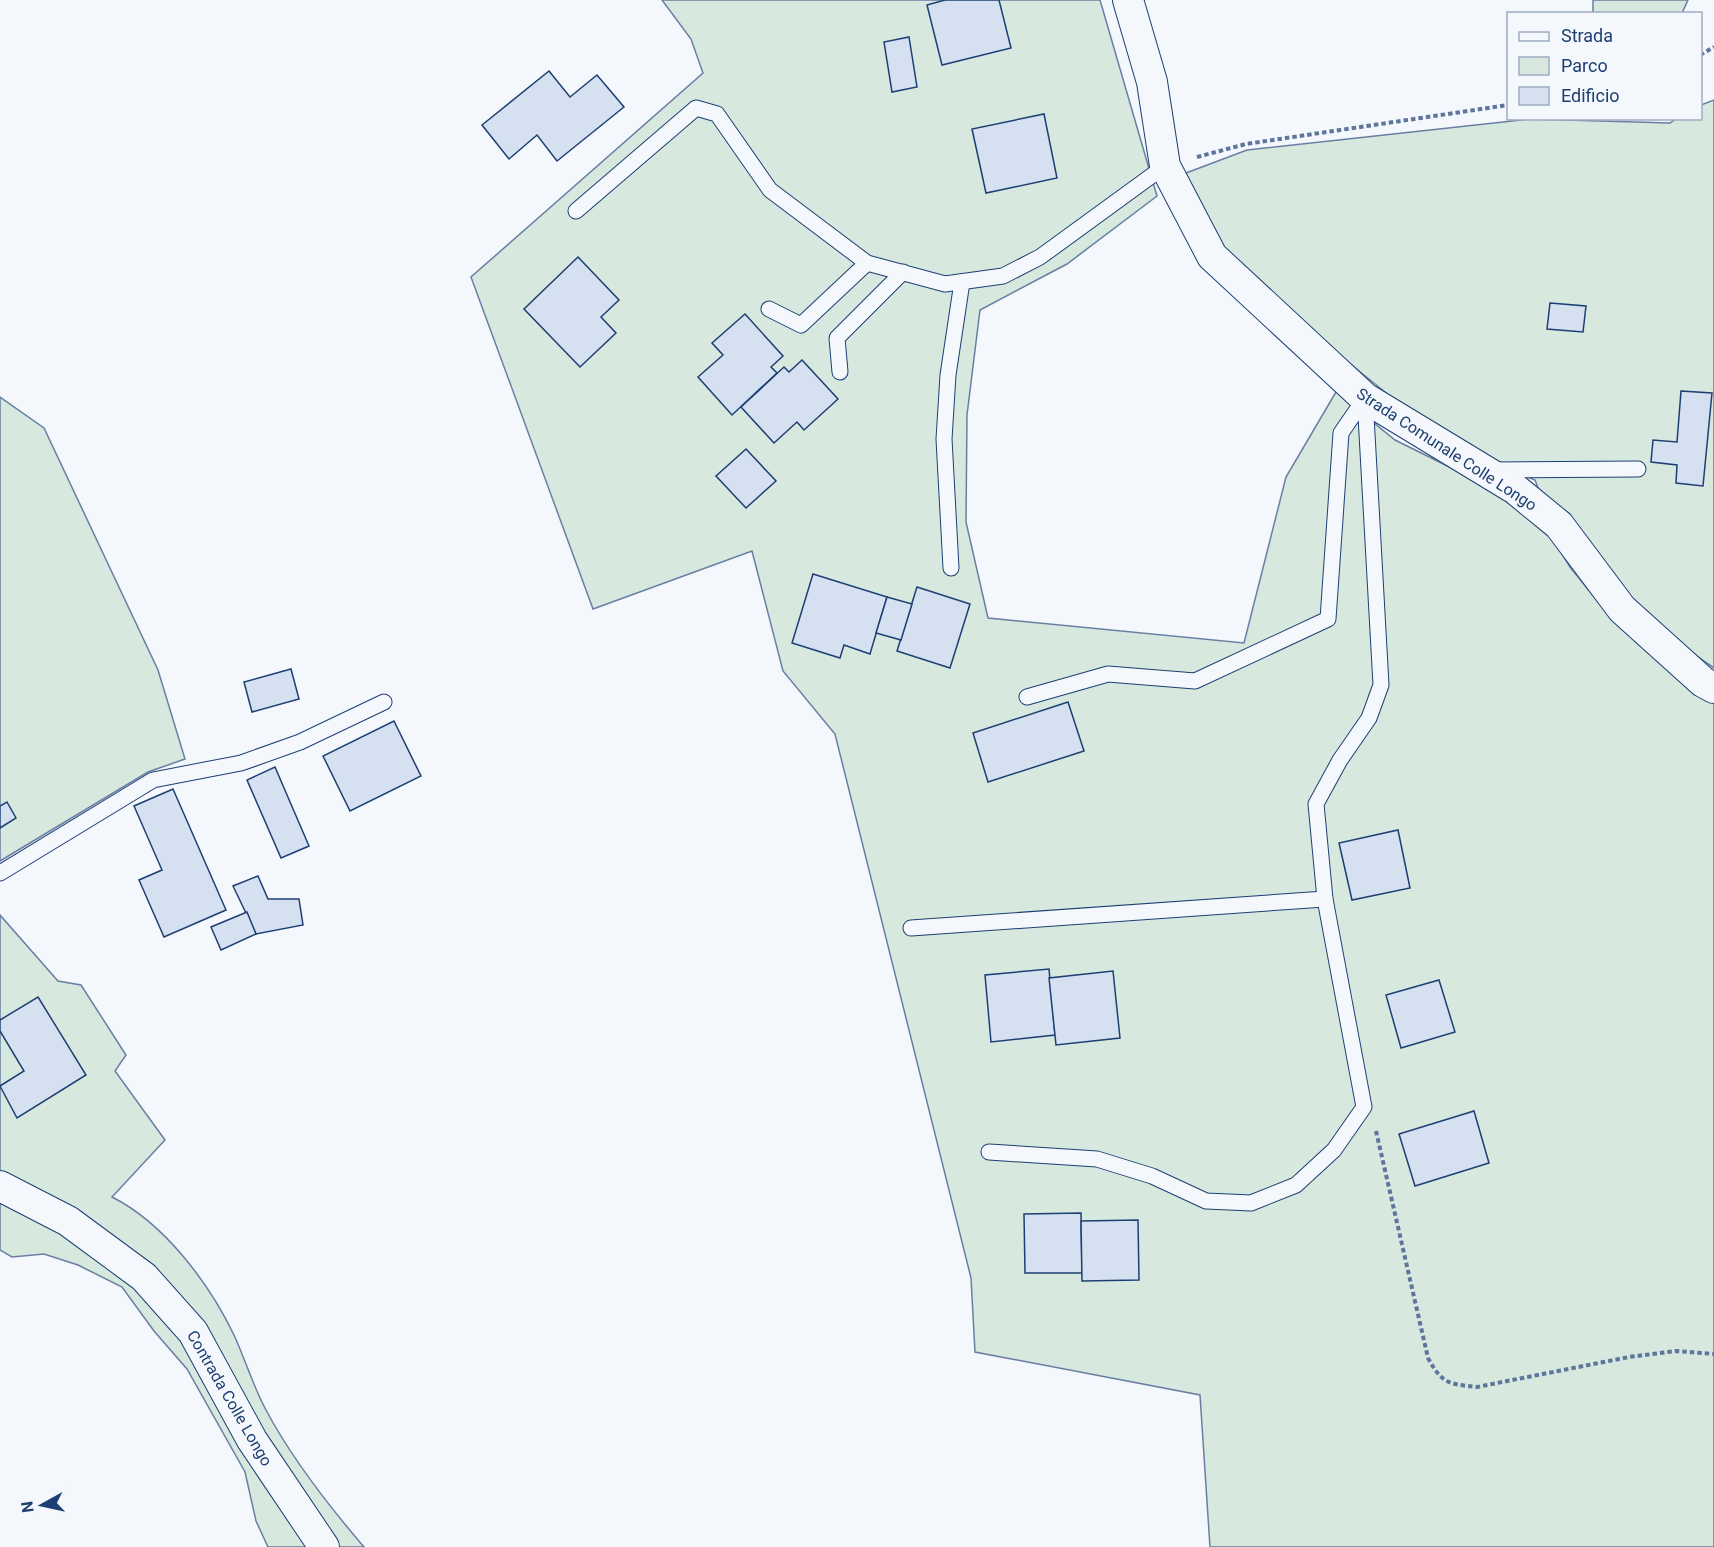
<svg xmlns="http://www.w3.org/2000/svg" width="1714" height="1547" viewBox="0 0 1714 1547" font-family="Roboto,sans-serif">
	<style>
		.green { fill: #d7e8df; stroke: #687fa3; stroke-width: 1.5 }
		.building { fill: #d5e0f0; stroke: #1d3f73; stroke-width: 1.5 }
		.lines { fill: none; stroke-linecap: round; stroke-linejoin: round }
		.service-casing { stroke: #1d3f73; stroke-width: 17 }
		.minor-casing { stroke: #1d3f73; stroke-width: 32 }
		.path { stroke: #5e769c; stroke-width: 4; stroke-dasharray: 4.5 3; stroke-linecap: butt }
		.service { stroke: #f4f7fb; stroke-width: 15 }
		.minor { stroke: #f4f7fb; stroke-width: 30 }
		.labels { text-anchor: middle; stroke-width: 4.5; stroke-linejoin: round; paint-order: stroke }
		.street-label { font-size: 16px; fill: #1d3f73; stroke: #f4f7fb }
	</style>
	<rect width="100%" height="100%" fill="#f4f7fb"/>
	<g class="green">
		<polygon points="662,0 1100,0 1157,196 1067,264 980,310 967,415 966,522 988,618 1244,643 1286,477 1336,392 1395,440 1496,490 1548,531 1570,567 1607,613 1637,643 1678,677 1714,700 1714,1547 1210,1547 1200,1395 975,1352 971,1278 835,734 783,671 752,551 593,609 471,277 703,73 691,39"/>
		<polygon points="1593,0 1688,0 1682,13 1593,14"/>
		<polygon points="1714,100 1714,668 1661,631 1545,506 1535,480 1485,460 1411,413 1302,325 1226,257 1200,210 1186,173 1247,150 1530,119 1670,123 1676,119 1700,118 1701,105"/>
		<polygon points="0,397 44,428 158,670 185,759 148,772 0,861"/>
		<path d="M0,915L58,981L81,985L126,1055L115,1071L165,1140L112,1197C164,1223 209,1283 234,1335C245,1359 253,1386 266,1410C292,1459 328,1505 364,1547H268L256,1521L245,1472L187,1369L154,1331L122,1287L78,1265L44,1254L12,1257L0,1250Z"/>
	</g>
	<g class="building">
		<polygon points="945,0 999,0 1011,48 942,65 927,5"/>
		<polygon points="909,37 917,87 892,92 884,42"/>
		<polygon points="549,71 570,97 597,75 624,107 557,161 537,135 509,159 482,125"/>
		<polygon points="1044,114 1057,178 986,193 972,129"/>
		<polygon points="578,257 619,300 601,317 616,333 580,367 524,309"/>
		<polygon points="1550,303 1586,306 1583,332 1547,329"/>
		<polygon points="745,314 783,356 771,367 777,373 732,415 698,377 723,355 712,343"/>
		<polygon points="802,360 838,399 804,430 797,422 774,443 741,407 784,367 789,372"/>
		<polygon points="1681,391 1712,393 1703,486 1676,483 1677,465 1651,462 1653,440 1677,442"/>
		<polygon points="746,449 776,481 746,508 716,476"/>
		<polygon points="813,574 887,597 870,654 844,645 840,658 792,643"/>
		<polygon points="917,587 970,604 950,668 897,651"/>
		<polygon points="887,597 912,604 901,640 876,633"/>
		<polygon points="291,669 299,699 252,712 244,682"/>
		<polygon points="1068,702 1084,751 988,782 973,733"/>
		<polygon points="394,721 421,776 350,811 323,756"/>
		<polygon points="275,767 309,846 281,858 247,780"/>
		<polygon points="173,789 226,910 164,937 139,880 162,870 134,806"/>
		<polygon points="7,802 16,818 0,828 0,806"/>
		<polygon points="1398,830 1410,888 1352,900 1339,843"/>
		<polygon points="258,876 268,899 299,899 303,925 256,934 233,886"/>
		<polygon points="247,912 256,934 221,950 211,927"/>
		<polygon points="1049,969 1055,1035 991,1042 985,975"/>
		<polygon points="1113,971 1120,1038 1056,1045 1049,978"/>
		<polygon points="1439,980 1455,1032 1401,1048 1386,995"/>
		<polygon points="38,997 86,1075 17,1118 0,1086 24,1071 0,1031 0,1020"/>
		<polygon points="1474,1111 1489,1163 1415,1186 1399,1134"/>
		<polygon points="1081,1213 1082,1273 1025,1273 1024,1214"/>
		<polygon points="1138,1220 1139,1280 1082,1281 1081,1221"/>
	</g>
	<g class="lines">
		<g class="service-casing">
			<g id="service">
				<polyline points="576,211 696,108 717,114 770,190 867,263 945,284 1003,276 1040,257 1165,166"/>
				<polyline points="769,309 801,325 867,263"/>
				<polyline points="840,372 837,338 903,272"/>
				<polyline points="1494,470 1638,469"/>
				<polyline points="951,568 944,439 948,375 962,282"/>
				<polyline points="0,873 153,780 241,763 300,742 384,702"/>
				<polyline points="911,928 1325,899"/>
				<polyline points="989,1152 1097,1159 1152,1176 1206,1201 1251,1203 1296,1185 1334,1150 1364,1107 1325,899 1316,804 1340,760 1369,718 1381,685 1365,398 1341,433 1328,619 1195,681 1108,674 1027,697"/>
			</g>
		</g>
		<g class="minor-casing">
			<g id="minor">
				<polyline points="1128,0 1152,82 1165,166 1212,256 1365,398 1515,489 1559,525 1622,609 1703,682 1714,688"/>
				<polyline points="0,1186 68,1221 144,1277 193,1332 252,1440 324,1547"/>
			</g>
		</g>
		<g class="path">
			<polyline points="1700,55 1714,47"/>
			<polyline points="1197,157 1246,144 1508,105"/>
			<path d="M1376,1131L1428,1358C1442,1384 1449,1384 1477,1387L1629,1357L1676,1351L1714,1354"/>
		</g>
		<use href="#service" class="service"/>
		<use href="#minor" class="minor"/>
	</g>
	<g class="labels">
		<g class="street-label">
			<text transform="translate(1447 449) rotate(33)" y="6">Strada Comunale Colle Longo</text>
			<text transform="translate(230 1398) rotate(60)" y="6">Contrada Colle Longo</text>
		</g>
	</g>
	<rect x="1507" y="12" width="195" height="108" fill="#f4f7fb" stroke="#9eadc5" stroke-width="1.5"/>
	<rect x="1519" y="32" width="30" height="9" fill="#f4f7fb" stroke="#9eadc5" stroke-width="1.5"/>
	<text x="1561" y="42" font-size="18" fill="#1d3f73">Strada</text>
	<rect x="1519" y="57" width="30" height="18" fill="#d7e8df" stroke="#9eadc5" stroke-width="1.5"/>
	<text x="1561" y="72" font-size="18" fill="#1d3f73">Parco</text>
	<rect x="1519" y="87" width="30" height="18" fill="#d5e0f0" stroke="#9eadc5" stroke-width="1.5"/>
	<text x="1561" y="102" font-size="18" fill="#1d3f73">Edificio</text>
	<g transform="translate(42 1505) rotate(262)" stroke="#f4f7fb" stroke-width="4.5" paint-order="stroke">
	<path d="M0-4.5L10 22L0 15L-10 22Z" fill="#1d3f73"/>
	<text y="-9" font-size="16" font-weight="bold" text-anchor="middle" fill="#1d3f73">N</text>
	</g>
</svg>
